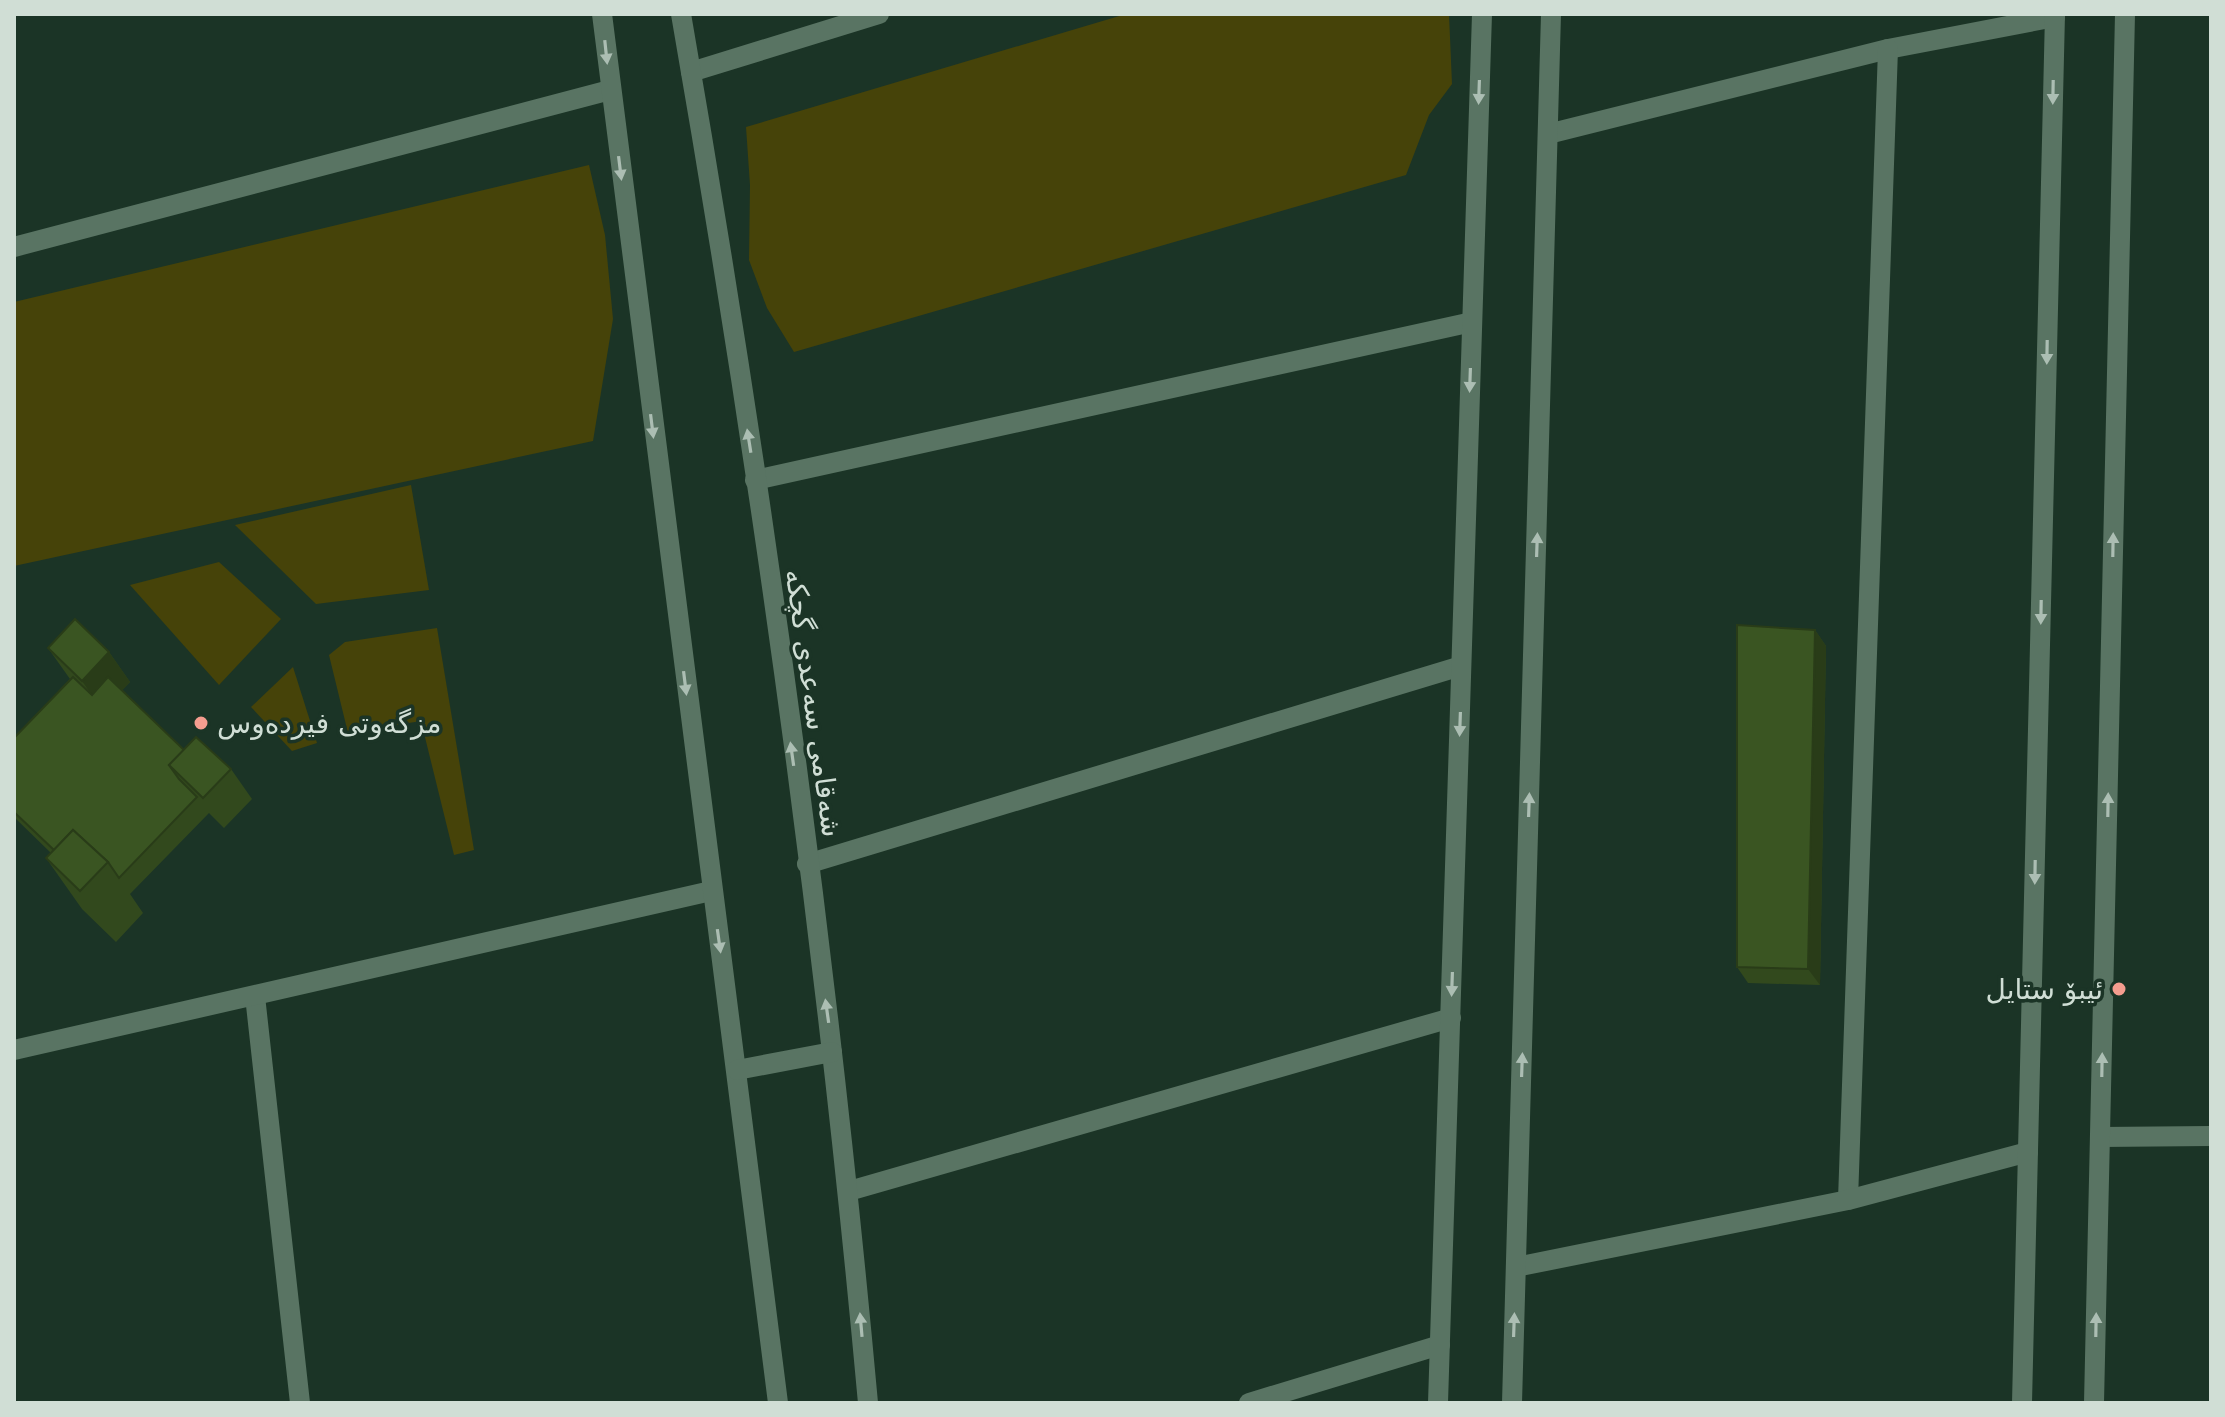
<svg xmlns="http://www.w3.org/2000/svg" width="2225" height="1417" viewBox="0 0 2225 1417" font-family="'DejaVu Sans',Vazirmatn,sans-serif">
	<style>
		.green { fill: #464309 }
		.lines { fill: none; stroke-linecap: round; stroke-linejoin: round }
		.minor { stroke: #597463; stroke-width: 20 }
		.tertiary { stroke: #597463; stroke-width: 20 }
		.secondary { stroke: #597463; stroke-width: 20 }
		.wall { fill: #32491d }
		.shaded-wall { fill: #293c18 }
		.building { fill: #3a5522; stroke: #293c18; stroke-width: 2 }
		.oneway { fill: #acbeb3 }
		.poi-dot { fill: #f59d8f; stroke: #1b3426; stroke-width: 3 }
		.labels { text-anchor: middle; stroke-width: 7; stroke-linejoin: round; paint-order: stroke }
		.street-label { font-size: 28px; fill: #d0ded5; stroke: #1b3426 }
		.poi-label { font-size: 28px; fill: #d0ded5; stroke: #1b3426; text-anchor: start }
	</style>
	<rect width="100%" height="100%" fill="#1b3426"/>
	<g class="green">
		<polygon points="1126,14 1449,14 1452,84 1429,115 1406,175 794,352 767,308 749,260 750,185 746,127"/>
		<polygon points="589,165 605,235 613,319 593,441 14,566 14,302"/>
		<polygon points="411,485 429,590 316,604 235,525"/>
		<polygon points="219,562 281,619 219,685 130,585"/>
		<polygon points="437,628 474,850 454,855 421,721 348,733 329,655 345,642"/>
		<polygon points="293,667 317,743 292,751 251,707"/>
	</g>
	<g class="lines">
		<g class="minor">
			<polyline points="1548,134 1888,49 2055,17"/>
			<polyline points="755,480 1472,322"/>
			<polyline points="807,864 1461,666"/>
			<polyline points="255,996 300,1403"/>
			<polyline points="14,1050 711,891"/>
			<polyline points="2101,1137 2211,1136"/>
			<polyline points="849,1191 1451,1018"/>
			<polyline points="1848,1200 1888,49"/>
			<polyline points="1516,1267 1848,1200 2028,1152"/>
			<polyline points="1249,1403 1440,1345"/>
		</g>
		<g class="tertiary">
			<polyline points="691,72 879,14"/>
			<polyline points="14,247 610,90"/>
			<polyline points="1438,1403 1482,14"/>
			<polyline points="1512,1403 1551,14"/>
			<polyline points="2022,1403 2055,14"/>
			<polyline points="2094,1403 2125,14"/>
		</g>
		<g class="secondary">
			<polyline points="602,14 778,1403"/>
			<path d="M681,14C761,473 826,940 868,1403"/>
			<polyline points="737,1070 832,1052"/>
		</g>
	</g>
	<g class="wall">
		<polygon points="1815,630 1826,646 1820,985 1748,983 1737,967"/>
		<polygon points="48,648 109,652 130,682 122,690 184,750 231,769 252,799 224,828 209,813 130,894 143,913 116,942 82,909 46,858 51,853 14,817 14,738 70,679"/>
	</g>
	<g class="shaded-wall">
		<polygon points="1815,630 1826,646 1820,985 1808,969"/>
		<polygon points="109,652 130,682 103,711 82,681"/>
	</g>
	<g class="building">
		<polygon points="75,619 109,652 82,681 48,648"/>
		<polygon points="1737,625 1815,630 1808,969 1737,967"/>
		<polygon points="73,677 92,695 108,677 184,750 169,765 179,779 197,797 119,878 108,862 73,830 54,850 14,812 14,738"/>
		<polygon points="196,737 231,769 203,798 169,765"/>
		<polygon points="73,830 108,862 80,891 46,858"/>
	</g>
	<defs><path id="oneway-solid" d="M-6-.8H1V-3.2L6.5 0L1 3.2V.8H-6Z" transform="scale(2)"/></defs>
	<g class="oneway">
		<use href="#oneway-solid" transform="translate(606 52) rotate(84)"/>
		<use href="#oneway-solid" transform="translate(1479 92) rotate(92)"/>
		<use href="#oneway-solid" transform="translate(2053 92) rotate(91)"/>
		<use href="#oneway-solid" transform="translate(620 168) rotate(83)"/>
		<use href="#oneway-solid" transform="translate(2047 352) rotate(91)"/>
		<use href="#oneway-solid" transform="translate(1470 380) rotate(92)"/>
		<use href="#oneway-solid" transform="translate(652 426) rotate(83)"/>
		<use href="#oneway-solid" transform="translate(749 441) rotate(-99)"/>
		<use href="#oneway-solid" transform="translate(1537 545) rotate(-88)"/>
		<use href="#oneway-solid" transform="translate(2113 545) rotate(-89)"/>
		<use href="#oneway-solid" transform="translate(2041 612) rotate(91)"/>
		<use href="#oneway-solid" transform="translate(685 683) rotate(83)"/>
		<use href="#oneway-solid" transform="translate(1460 724) rotate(92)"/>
		<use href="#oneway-solid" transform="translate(792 754) rotate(-98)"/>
		<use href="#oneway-solid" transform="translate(1529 805) rotate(-88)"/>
		<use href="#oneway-solid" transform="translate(2108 805) rotate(-89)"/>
		<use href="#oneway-solid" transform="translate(2035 872) rotate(91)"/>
		<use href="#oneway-solid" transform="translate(719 941) rotate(82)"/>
		<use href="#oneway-solid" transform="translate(1452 984) rotate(92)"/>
		<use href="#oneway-solid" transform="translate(827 1011) rotate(-98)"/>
		<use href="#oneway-solid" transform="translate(1522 1065) rotate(-88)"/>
		<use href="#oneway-solid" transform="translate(2102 1065) rotate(-89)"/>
		<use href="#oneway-solid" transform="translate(861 1325) rotate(-95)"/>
		<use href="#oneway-solid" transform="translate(1514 1325) rotate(-88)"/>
		<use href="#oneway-solid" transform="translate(2096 1325) rotate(-89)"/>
	</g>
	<g class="poi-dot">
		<circle cx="201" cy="723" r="8"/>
		<circle cx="2119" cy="989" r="8"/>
	</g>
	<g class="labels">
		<g class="street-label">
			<text transform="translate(814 703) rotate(82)" y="10">شەقامی سەعدی گچکە</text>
		</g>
		<g class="poi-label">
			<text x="217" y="733">مزگەوتی فیردەوس</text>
			<text x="2103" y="999" text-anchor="end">ئیبۆ ستایل</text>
		</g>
	</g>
	<rect width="2225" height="1417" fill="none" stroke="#d0ded5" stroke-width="32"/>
</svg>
